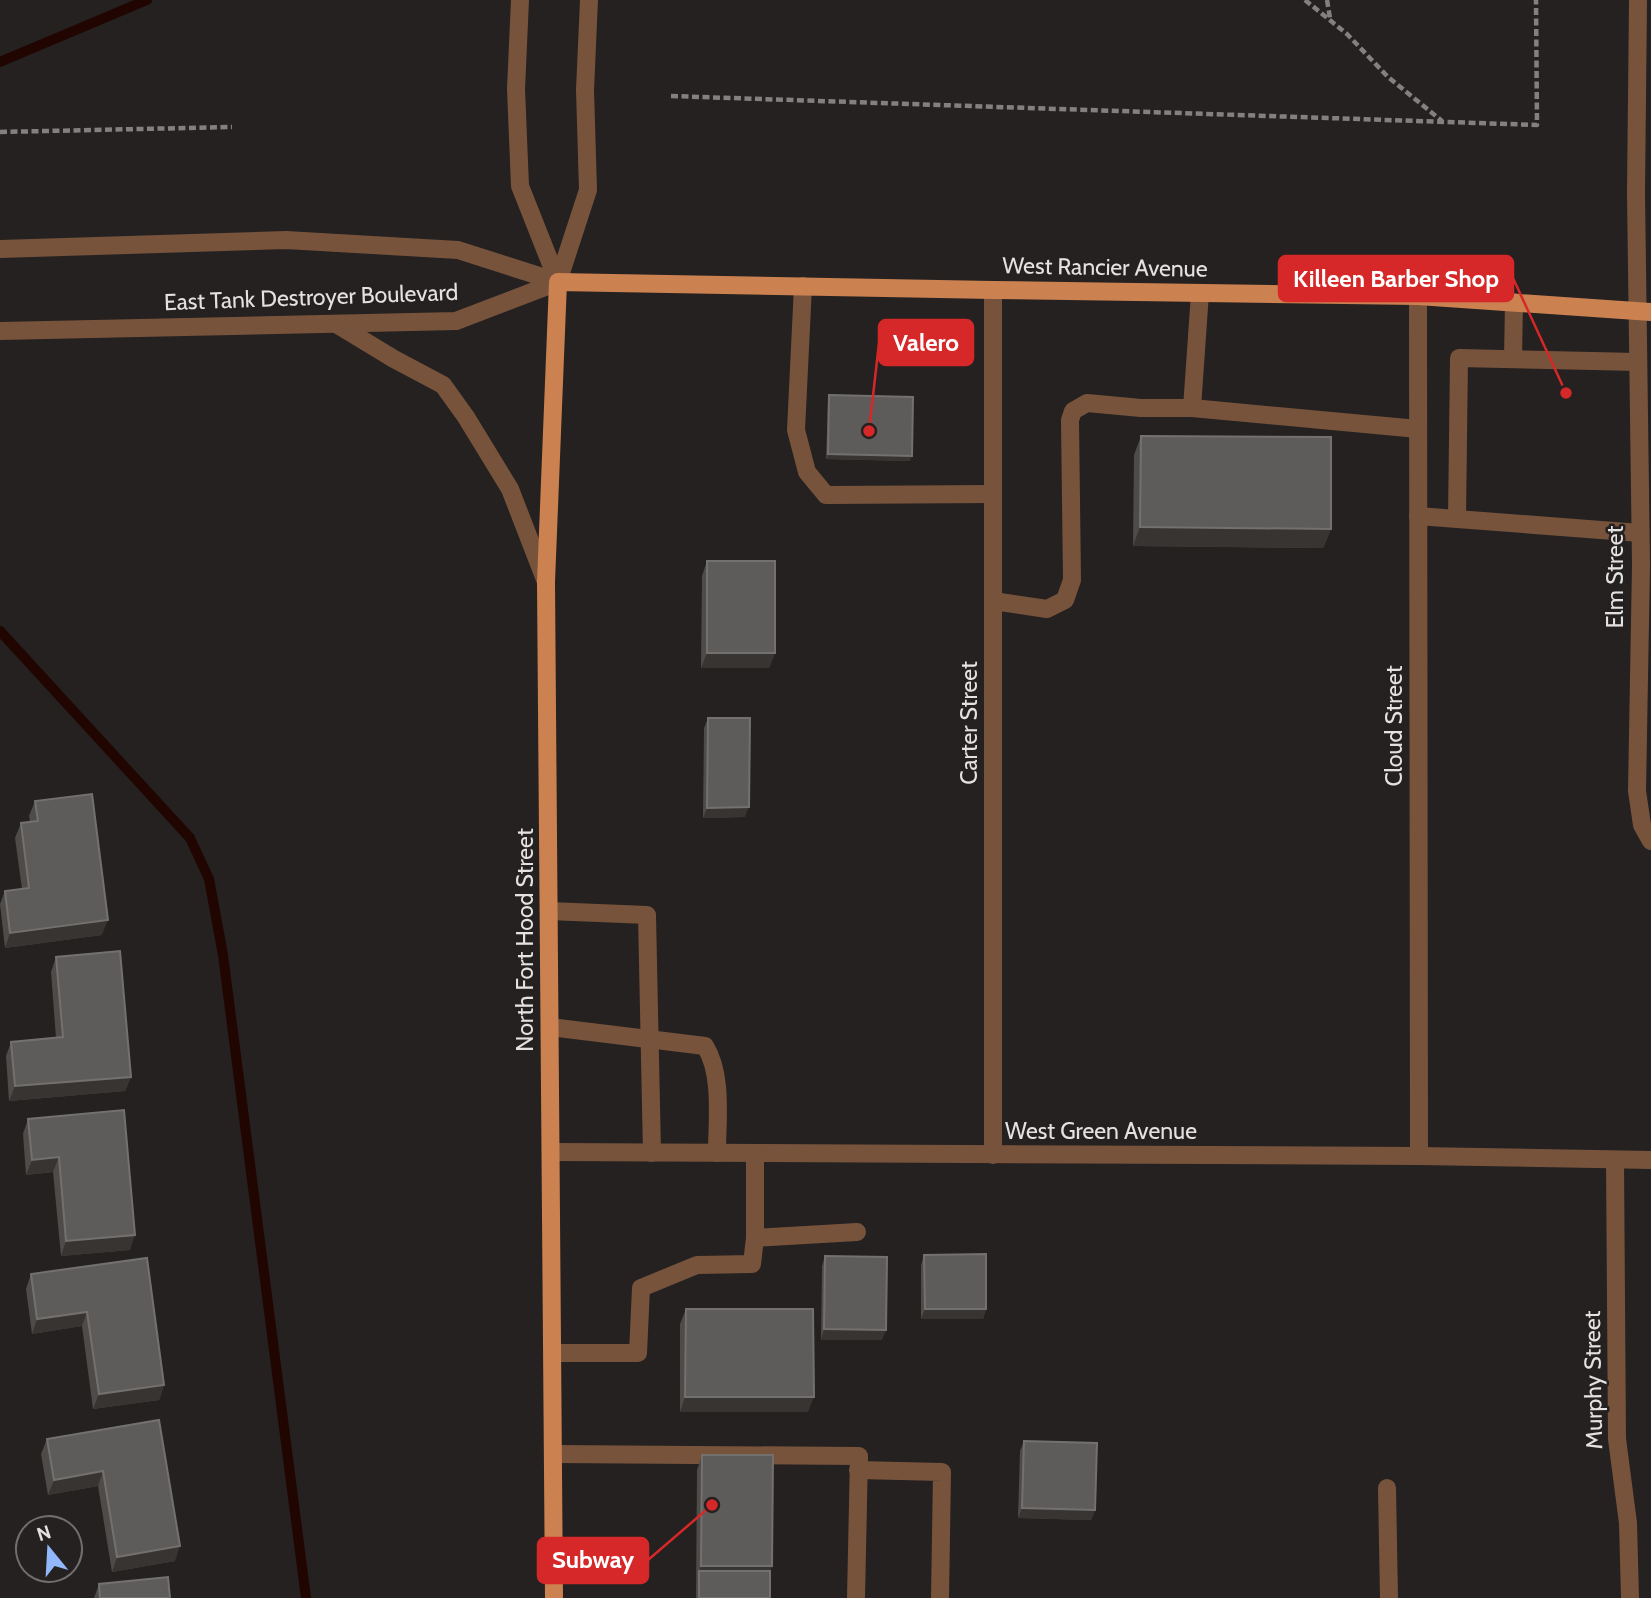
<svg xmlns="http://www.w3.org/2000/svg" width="1651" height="1598" viewBox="0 0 1651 1598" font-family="Cabin,sans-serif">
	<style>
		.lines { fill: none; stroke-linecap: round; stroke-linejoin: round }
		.stream { stroke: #210500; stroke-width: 10 }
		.path { stroke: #83807f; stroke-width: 4.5; stroke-dasharray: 7 3.5; stroke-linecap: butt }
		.minor { stroke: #77533c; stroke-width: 18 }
		.major { stroke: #cc8151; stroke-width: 18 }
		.wall { fill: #4e4b49 }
		.shaded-wall { fill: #373432 }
		.building { fill: #5e5c5a; stroke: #73716f; stroke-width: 2 }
		.labels { text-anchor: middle; stroke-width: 5; stroke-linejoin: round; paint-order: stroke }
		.street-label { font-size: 23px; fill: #e4e2e1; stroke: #242120 }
		.leader { fill: none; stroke: #d62828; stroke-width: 2.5 }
		.callout-dot { fill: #d62828; stroke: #242120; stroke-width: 2.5 }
		.callout { fill: #d62828; stroke: #d62828; stroke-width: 2.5 }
		.callout-label { font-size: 24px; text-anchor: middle; font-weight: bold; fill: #fff }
	</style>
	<rect width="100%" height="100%" fill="#242120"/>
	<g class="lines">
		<g class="stream">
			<polyline points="0,62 147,0"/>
			<polyline points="0,631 190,838 209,879 223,955 306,1598"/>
		</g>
		<g class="path">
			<polyline points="1305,0 1347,34 1388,77 1442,121"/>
			<polyline points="1327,0 1330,18"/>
			<polyline points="671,96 1537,125 1536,0"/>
			<polyline points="0,132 232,127"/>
		</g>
		<g class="minor">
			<polyline points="520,0 516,89 520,186 558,282"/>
			<polyline points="1638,0 1636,193 1641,565 1637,791 1642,825 1651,841"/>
			<polyline points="0,249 286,240 458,250 558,282"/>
			<polyline points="558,282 588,190 585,90 589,0"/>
			<polyline points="803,286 796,430 807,472 826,495 993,494"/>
			<polyline points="1418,296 1419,1156"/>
			<polyline points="338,325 394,359 443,385 466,417 510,489 546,582"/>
			<polyline points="0,331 456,321 558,282"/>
			<polyline points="1513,359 1514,302"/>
			<polyline points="1192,408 1418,429"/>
			<polyline points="1418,516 1640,533"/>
			<polyline points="1457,519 1459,358 1638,362"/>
			<polyline points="993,601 1047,609 1065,600 1072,580 1070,420 1073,411 1087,403 1141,408 1192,408 1200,293"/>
			<polyline points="549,911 647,915 652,1153"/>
			<path d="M550,1027L705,1046C723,1074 717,1121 717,1153"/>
			<polyline points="551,1152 1419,1156 1651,1160"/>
			<polyline points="993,1155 993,290"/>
			<polyline points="1615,1160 1617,1439 1628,1523 1630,1598"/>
			<polyline points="755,1238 857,1232"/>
			<polyline points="553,1353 638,1353 641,1288 697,1265 752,1264 755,1238 755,1154"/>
			<polyline points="554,1454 859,1456 856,1598"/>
			<polyline points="858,1470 942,1472 940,1598"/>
			<polyline points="1387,1488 1389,1598"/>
		</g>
		<polyline class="major" points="554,1598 546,582 558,282 993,290 1418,296 1651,312"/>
	</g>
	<g class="wall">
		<polygon points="829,395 910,461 826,459 828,400"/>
		<polygon points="1141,436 1331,529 1323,548 1133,546 1134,455"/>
		<polygon points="707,561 775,653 769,668 701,668 702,576"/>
		<polygon points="708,718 745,817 703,818 704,728"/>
		<polygon points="35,801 102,935 5,948 0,904 5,891 22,889 15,838 21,823 30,822 29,816"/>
		<polygon points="56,957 131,1077 125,1091 9,1101 6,1056 11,1042 56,1038 51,972"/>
		<polygon points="28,1119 130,1250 61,1256 53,1172 26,1175 23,1134"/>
		<polygon points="924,1255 986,1309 983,1319 921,1319 921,1265"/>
		<polygon points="825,1256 882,1340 821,1340 822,1266"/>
		<polygon points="147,1258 164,1385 159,1400 93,1409 82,1326 32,1334 26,1289 31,1274"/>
		<polygon points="686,1309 808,1412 680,1412 680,1324"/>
		<polygon points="159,1420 175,1561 112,1572 98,1486 48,1495 41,1454 47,1439"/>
		<polygon points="1024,1441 1095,1510 1091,1520 1018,1518 1020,1451"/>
		<polygon points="702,1455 772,1566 770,1571 770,1598 696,1598 697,1470"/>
		<polygon points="99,1584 170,1598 94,1598"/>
	</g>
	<g class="shaded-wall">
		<polygon points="828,454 912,456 910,461 826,459"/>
		<polygon points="1140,527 1331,529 1323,548 1133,546"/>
		<polygon points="707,653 775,653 769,668 701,668"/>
		<polygon points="749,807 745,817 703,818 707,808"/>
		<polygon points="108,920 102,935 5,948 10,933"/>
		<polygon points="131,1077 125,1091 9,1101 15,1086"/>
		<polygon points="59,1157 53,1172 26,1175 32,1160"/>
		<polygon points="135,1235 130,1250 61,1256 66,1241"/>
		<polygon points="925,1309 986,1309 983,1319 921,1319"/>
		<polygon points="87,1312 82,1326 32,1334 37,1319"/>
		<polygon points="824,1329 886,1330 882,1340 821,1340"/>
		<polygon points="164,1385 159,1400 93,1409 99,1394"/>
		<polygon points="685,1397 814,1397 808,1412 680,1412"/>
		<polygon points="103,1471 98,1486 48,1495 54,1480"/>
		<polygon points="1022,1508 1095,1510 1091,1520 1018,1518"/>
		<polygon points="180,1546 175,1561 112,1572 117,1557"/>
		<polygon points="701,1566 772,1566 766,1581 699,1571"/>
	</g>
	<g class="building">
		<polygon points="829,395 913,397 912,456 828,454"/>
		<polygon points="1141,436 1331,437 1331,529 1140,527"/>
		<rect x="707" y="561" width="68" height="92"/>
		<polygon points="708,718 750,718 749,807 707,808"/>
		<polygon points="92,794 108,920 10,933 5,891 29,888 21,823 38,821 35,801"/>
		<polygon points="120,951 131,1077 15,1086 11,1042 63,1037 56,957"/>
		<polygon points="124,1110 135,1235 66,1241 59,1157 32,1160 28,1119"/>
		<polygon points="986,1254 986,1309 925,1309 924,1255"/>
		<polygon points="825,1256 887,1257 886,1330 824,1329"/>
		<polygon points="147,1258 164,1385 99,1394 87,1312 37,1319 31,1274"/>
		<polygon points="686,1309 813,1309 814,1397 685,1397"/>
		<polygon points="159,1420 180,1546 117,1557 103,1471 54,1480 47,1439"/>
		<polygon points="1024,1441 1097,1443 1095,1510 1022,1508"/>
		<polygon points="702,1455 773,1455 772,1566 701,1566"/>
		<rect x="699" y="1571" width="71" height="27"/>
		<polygon points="168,1577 170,1598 100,1598 99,1584"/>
	</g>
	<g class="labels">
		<g class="street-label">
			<text transform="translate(1105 267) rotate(1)" y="8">West Rancier Avenue</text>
			<text transform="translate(311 297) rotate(-2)" y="8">East Tank Destroyer Boulevard</text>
			<text transform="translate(1615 577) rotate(-90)" y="8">Elm Street</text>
			<text transform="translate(969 723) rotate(-90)" y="8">Carter Street</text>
			<text transform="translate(1394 726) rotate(-90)" y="8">Cloud Street</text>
			<text transform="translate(525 940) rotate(-90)" y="8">North Fort Hood Street</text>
			<text x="1101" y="1139">West Green Avenue</text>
			<text transform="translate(1593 1380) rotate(-91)" y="8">Murphy Street</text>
		</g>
	</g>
	<path class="leader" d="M1566 393L1513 278M869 431L879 343M712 1505L648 1560"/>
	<g class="callout-dot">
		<circle cx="1566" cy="393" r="7"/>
		<circle cx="869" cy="431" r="7"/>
		<circle cx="712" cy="1505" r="7"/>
	</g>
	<g class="callout">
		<rect x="1279" y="256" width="234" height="45" rx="7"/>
		<rect x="879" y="320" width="94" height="45" rx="7"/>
		<rect x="538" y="1538" width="110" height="45" rx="7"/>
	</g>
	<g class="callout-label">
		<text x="1396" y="287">Killeen Barber Shop</text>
		<text x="926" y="351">Valero</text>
		<text x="593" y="1568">Subway</text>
	</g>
	<g transform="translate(49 1549) rotate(342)"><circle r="33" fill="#242120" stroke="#716e6d" stroke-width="2"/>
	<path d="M0-5L12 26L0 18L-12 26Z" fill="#92b7fd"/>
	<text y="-10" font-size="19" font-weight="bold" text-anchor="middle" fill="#e4e2e1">N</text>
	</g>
</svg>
